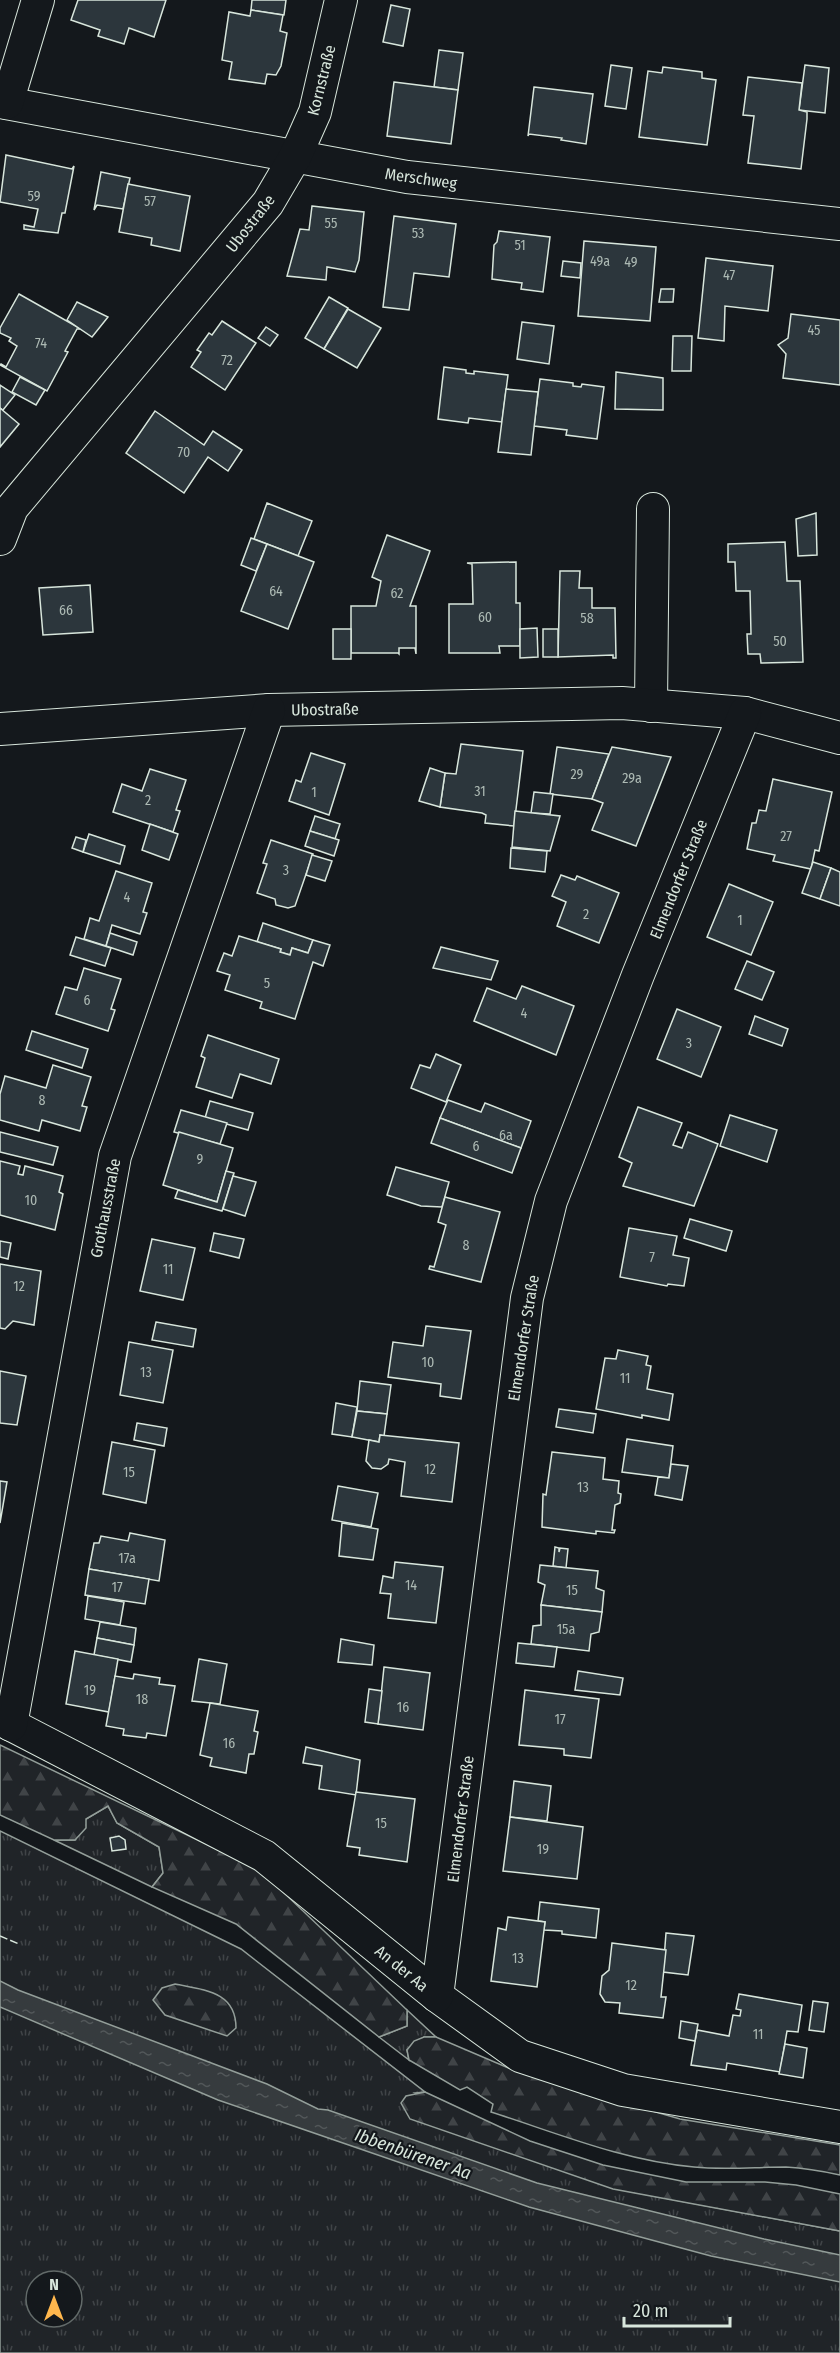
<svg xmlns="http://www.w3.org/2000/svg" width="840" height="2353" viewBox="0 0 840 2353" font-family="'Fira Sans Condensed',sans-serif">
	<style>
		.grass { fill: url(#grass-tufts); stroke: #939e99; stroke-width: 1.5; fill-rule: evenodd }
		.forest { fill: url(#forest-firs); stroke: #939e99; stroke-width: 1.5 }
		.water { fill: url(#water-ripples); stroke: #939e99; stroke-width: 1.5 }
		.building { fill: #2c363c; stroke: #d8e6dc; stroke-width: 1.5 }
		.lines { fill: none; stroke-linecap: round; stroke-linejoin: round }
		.street-casing { stroke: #d8e6dc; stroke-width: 34 }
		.street { stroke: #14181c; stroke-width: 32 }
		.fence { stroke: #d8e6dc; stroke-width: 1.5; stroke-dasharray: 8 3; stroke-linecap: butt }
		.labels { text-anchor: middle; stroke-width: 4.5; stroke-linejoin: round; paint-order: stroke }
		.number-label { font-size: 14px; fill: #adbab4 }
		.street-label { font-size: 16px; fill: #d8e6dc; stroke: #14181c }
		.water-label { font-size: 18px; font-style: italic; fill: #d8e6dc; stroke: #14181c }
	</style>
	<defs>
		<pattern id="grass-tufts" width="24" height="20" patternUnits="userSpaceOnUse" patternTransform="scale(1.5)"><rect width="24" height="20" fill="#202428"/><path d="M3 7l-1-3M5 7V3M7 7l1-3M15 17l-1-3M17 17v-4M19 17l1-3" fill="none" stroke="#404447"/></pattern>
		<pattern id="forest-firs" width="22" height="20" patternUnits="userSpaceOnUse" patternTransform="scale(1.5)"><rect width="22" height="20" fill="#202428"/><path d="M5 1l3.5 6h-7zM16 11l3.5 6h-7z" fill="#404447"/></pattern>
		<pattern id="water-ripples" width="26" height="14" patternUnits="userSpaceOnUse" patternTransform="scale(1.5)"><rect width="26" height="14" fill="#363b3e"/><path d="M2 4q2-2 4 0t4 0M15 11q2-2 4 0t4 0" fill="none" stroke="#525759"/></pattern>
	</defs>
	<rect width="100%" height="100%" fill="#14181c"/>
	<g class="grass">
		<polygon points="108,1806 117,1823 159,1847 163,1873 152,1887 54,1840 75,1840 86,1819"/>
		<path d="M0,1831L241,1949L425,2092L415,2093L617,2189L840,2231V2353H0ZM36,2281H72V2317H36Z"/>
		<polygon points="407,2010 436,2037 424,2037 407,2050 409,2060 379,2037 407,2026"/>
	</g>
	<g class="forest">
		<polygon points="0,1745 260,1870 407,2010 407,2026 379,2037 236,1924 152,1887 163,1873 159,1847 117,1823 108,1806 86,1819 86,1828 75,1840 54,1840 0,1815"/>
		<path d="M175,1984C204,1990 236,1991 236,2028L227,2036L165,2015L153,2000L162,1988Z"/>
		<path d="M424,2037H436L518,2072L680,2119L840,2145V2175C822,2171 804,2168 786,2167C755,2167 724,2170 694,2167C624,2161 557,2133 491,2112L493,2104L467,2087L460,2090L409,2060L407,2050L414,2041Z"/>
		<polygon points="425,2092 530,2141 603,2165 686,2182 765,2182 796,2185 840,2194 840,2231 613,2189 410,2119 401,2103 406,2096"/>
	</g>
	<polygon class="water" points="0,1981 18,1990 267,2084 318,2109 328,2110 537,2183 764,2239 840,2255 840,2282 711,2256 529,2207 218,2100 0,2007"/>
	<g class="building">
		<polygon points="78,0 166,0 154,37 129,28 124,44 98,36 100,30 71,20"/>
		<polygon points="252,0 286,0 284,15 251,10"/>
		<polygon points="391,5 410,9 403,46 383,42"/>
		<polygon points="251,10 283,15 280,31 287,33 281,66 276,75 267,74 265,84 229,79 232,62 222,60 229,12 250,16"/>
		<polygon points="439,50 463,53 458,90 434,87"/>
		<polygon points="611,65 632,68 626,109 605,106"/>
		<polygon points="805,65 829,68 825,113 799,110"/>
		<polygon points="663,67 702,72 702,78 716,80 707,145 639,137 648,71 662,73"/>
		<polygon points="748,77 802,83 799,110 807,112 807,119 801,169 748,163 754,116 743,115"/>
		<polygon points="394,82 458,90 451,144 387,136"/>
		<polygon points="534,87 593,94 586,144 561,140 562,138 529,134 528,136"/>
		<polygon points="6,155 72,169 74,166 65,213 62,213 58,233 24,229 24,225 34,227 38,209 0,202"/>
		<polygon points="101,172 130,178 123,209 97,205 94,210"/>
		<polygon points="128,184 190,196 180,251 151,245 152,238 119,232"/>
		<polygon points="312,206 364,212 359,260 355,272 327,267 326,280 287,276 300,229 309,230"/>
		<polygon points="394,216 456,224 449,277 414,273 409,310 383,307"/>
		<polygon points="499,231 550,237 543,292 521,289 522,283 492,279 494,245 497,242"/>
		<polygon points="584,241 656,247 650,321 578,316"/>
		<polygon points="706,258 773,266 768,311 725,306 724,341 698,338"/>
		<polygon points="563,261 581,263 580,278 561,276"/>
		<polygon points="661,289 674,289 673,302 659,302"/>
		<polygon points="19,294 81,329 77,329 65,351 68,352 47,391 0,365 1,364 6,367 17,346 9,341 11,338 0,333 0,328"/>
		<polygon points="329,297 348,308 324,349 305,338"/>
		<polygon points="77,302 108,317 92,337 67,320"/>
		<polygon points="348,309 381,328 357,368 324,349"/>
		<polygon points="791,314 840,320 840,385 783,378 786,354 778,345 788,338"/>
		<polygon points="222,321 256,343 225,390 191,367 201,352 197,350 209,333 212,335"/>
		<polygon points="522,322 554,326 549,364 517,359"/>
		<polygon points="266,327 278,335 270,346 258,338"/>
		<polygon points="673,336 692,336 691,371 672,371"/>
		<polygon points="444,367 466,370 466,373 474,374 474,371 508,375 502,422 469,418 468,423 438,419"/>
		<polygon points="616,372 663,378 663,410 615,409"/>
		<polygon points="20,377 45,390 36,405 12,392"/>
		<polygon points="540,379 573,383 573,386 581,387 582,384 604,387 597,439 566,435 567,430 534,426"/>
		<polygon points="0,385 15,395 3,410 0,408"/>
		<polygon points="506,389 538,392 531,455 498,452"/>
		<polygon points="0,408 19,424 0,447"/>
		<polygon points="155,411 204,445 213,431 242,450 228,471 208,457 184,493 126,453"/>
		<polygon points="267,503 312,521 298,556 254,539"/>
		<polygon points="816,513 817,555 798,556 796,519"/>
		<polygon points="387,535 430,551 410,606 416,606 416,654 415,648 399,648 399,654 398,653 351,653 351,606 376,606 381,581 372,577"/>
		<polygon points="251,538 267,544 256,571 241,565"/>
		<polygon points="785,542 787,581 800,581 803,662 761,663 760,654 748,654 747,634 751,634 750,591 736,591 735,562 728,562 728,544"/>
		<polygon points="267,544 314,562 288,629 241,611"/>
		<polygon points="516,562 516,603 520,603 520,646 499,646 500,653 449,653 449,604 473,604 472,564 467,563"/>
		<polygon points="560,571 580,571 579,588 592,588 592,608 615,608 616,658 613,658 613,655 558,657"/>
		<polygon points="90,585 93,632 43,635 39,588"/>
		<polygon points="537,628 538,657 520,658 520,629"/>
		<rect x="333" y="629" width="18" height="30"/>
		<rect x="543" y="629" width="15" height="28"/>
		<polygon points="461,744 523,751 514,826 485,823 486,815 482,813 440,807 445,773 456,774"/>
		<polygon points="557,747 609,754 592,799 550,794"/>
		<polygon points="612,747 671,757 636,846 592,830 603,803 592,799"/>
		<polygon points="311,753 345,764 329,815 289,801 296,780 301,782"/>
		<polygon points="430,768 445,773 440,807 419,801"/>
		<polygon points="150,769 186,780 176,810 180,811 173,832 113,812 122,784 142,791"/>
		<polygon points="773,779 832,792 819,851 815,850 811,869 773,861 775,855 747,849 752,823 756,823 759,810 766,811"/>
		<polygon points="534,792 553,794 550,814 531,813"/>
		<polygon points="515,811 560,816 550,851 512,847"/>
		<polygon points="315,816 340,824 335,839 310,831"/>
		<polygon points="150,824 178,834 169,860 142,850"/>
		<polygon points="310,831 339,840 334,856 305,846"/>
		<polygon points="89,834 125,846 120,864 83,852"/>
		<polygon points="76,837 86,840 83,852 72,848"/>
		<polygon points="271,840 313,854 295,906 288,908 276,905 275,899 257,893 267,864 263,863"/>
		<polygon points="511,848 547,851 545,872 510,868"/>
		<polygon points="312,855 332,861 325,881 306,875"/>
		<polygon points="813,862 831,868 820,899 802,893"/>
		<polygon points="831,868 840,872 840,906 820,899"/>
		<polygon points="116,871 152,883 143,912 147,913 140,934 112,925 106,946 84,939 90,918 99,921"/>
		<polygon points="561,875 575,880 577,876 619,893 599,943 557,926 566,902 552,896"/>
		<polygon points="729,884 773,902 751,955 707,937"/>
		<polygon points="263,923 313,940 308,953 292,948 290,955 280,952 281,949 257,942"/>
		<polygon points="110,933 137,942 133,955 106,946"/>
		<polygon points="239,936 281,949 280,952 290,955 292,948 308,953 313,940 330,945 323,966 313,962 295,1019 260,1008 262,1002 225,990 230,975 217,971 224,953 232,956"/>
		<polygon points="76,937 111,948 105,966 70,955"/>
		<polygon points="441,947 498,961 491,980 433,968"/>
		<polygon points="747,961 774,972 762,1000 735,989"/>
		<polygon points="84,968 121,979 111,1009 115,1010 108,1031 56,1014 65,987 77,990"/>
		<polygon points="522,986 574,1006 556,1055 474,1021 487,988 516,999"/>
		<polygon points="677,1009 721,1027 701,1077 657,1059"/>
		<polygon points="755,1016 788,1029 782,1046 749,1034"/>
		<polygon points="32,1031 88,1049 82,1068 26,1050"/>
		<polygon points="208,1035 279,1059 271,1084 240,1074 232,1098 196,1087 205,1058 201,1056"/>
		<polygon points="436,1054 461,1065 446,1102 411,1088 420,1065 430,1068"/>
		<polygon points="53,1065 91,1077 82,1106 87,1107 80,1131 42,1120 39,1131 0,1120 0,1094 5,1076 46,1088"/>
		<polygon points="448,1100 481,1112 485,1103 531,1121 521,1148 440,1118"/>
		<polygon points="210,1101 253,1113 248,1130 205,1118"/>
		<polygon points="638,1107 682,1123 673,1145 682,1148 688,1132 718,1144 694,1206 623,1186 632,1163 619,1157"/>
		<polygon points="181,1110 227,1123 220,1144 174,1132"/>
		<polygon points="730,1115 777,1130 767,1162 720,1146"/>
		<polygon points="440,1118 521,1148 512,1173 431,1143"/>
		<polygon points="0,1132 58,1147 53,1165 0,1152"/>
		<polygon points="179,1132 233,1148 217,1202 163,1185"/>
		<polygon points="0,1161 20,1166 18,1174 23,1175 25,1166 63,1176 59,1192 63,1194 55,1230 0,1215"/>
		<polygon points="396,1167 449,1182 442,1207 421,1206 387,1195"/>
		<polygon points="226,1171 234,1173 222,1211 175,1198 178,1190 217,1202"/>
		<polygon points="233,1176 256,1182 245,1216 223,1209"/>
		<polygon points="445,1197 500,1212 481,1282 429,1269 430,1266 434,1267 446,1225 438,1222"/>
		<polygon points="690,1219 732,1231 726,1251 684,1238"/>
		<polygon points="629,1228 677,1236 673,1255 689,1258 684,1286 668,1284 667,1286 620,1277"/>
		<polygon points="214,1233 244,1239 239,1258 210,1251"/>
		<polygon points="152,1239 195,1248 183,1300 140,1291"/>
		<polygon points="0,1241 11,1243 8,1259 0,1257"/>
		<polygon points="0,1264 41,1271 34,1325 13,1321 5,1329 0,1328"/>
		<polygon points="156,1322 196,1329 193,1347 152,1340"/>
		<polygon points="426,1326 471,1331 461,1399 440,1396 441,1384 388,1377 393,1342 423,1346"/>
		<polygon points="129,1342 173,1350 163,1403 120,1395"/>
		<polygon points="618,1350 648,1356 646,1365 651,1366 647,1389 673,1394 669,1420 642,1415 642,1418 596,1409 605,1358 616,1359"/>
		<polygon points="0,1371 26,1376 17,1425 0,1423"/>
		<polygon points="360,1381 391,1385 387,1414 357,1411"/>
		<polygon points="336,1403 357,1407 352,1437 332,1434"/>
		<polygon points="559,1409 596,1414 593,1433 556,1427"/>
		<polygon points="357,1411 387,1414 384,1436 380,1435 379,1442 352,1437"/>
		<polygon points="137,1423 167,1428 164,1446 134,1440"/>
		<polygon points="380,1435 459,1443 452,1502 401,1496 405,1462 389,1459 388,1464 381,1469 372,1468 366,1461 369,1440 379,1442"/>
		<polygon points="627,1439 673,1446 669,1478 622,1472"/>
		<polygon points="112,1442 155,1450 146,1503 103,1494"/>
		<polygon points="552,1452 605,1458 603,1479 619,1481 618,1493 621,1494 620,1503 615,1505 612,1530 615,1530 614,1533 596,1531 596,1534 542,1527 543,1494 546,1495"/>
		<polygon points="671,1464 688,1466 682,1500 655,1495 658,1477 669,1478"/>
		<polygon points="0,1481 7,1482 0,1523"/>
		<polygon points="338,1486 378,1493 371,1527 332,1520"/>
		<polygon points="342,1523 378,1529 373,1560 339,1556"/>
		<polygon points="130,1533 165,1540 159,1581 89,1569 94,1543 99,1543 101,1536 128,1541"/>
		<polygon points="555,1547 559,1548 559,1552 560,1548 568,1549 566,1568 553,1566"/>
		<polygon points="395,1562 443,1567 436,1623 388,1618 391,1594 380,1593 383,1576 393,1578"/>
		<polygon points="540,1565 598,1571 596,1588 604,1591 602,1612 541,1605 545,1585 538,1582"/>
		<polygon points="89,1569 149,1579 145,1604 85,1595"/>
		<polygon points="88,1596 124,1602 120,1625 85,1619"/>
		<polygon points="541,1605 602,1612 599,1632 591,1634 589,1651 531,1644 533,1626 541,1625"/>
		<polygon points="100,1622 136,1628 134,1645 97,1638"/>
		<polygon points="97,1638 134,1645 131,1662 94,1655"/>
		<polygon points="341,1639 374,1645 372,1665 338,1662"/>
		<polygon points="518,1643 557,1647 554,1667 516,1663"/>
		<polygon points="75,1651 118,1659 109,1712 66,1704"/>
		<polygon points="199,1659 227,1664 220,1704 192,1701"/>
		<polygon points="384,1667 430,1673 423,1730 378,1724"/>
		<polygon points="578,1671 623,1678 620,1695 575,1690"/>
		<polygon points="134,1674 160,1678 159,1684 175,1686 166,1736 147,1733 146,1738 123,1735 124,1729 106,1726 115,1676 133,1679"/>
		<polygon points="369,1689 382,1691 378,1724 365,1722"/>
		<polygon points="525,1690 599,1699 591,1758 564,1755 564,1749 519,1745"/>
		<polygon points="210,1703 258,1711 254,1731 258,1732 254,1754 249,1754 246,1773 210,1766 212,1758 200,1755"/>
		<polygon points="306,1747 360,1760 356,1795 319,1789 322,1766 303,1763"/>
		<polygon points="514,1781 551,1786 547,1821 510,1817"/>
		<polygon points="356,1792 415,1799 407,1862 359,1855 360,1848 347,1846"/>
		<polygon points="510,1817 583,1827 577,1879 503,1871"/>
		<polygon points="119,1836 125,1840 126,1849 112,1851 110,1838"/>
		<polygon points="540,1902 599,1909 596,1938 562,1934 562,1931 544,1930 545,1922 538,1921"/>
		<polygon points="508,1917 545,1922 537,1987 491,1981 498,1928 506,1930"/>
		<polygon points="666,1933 694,1936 688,1975 663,1972"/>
		<polygon points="612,1943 666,1950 661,1997 666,1997 663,2018 619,2013 620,2003 605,2002 600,1994 602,1976 609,1970"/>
		<polygon points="739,1994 802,2005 798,2032 787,2031 780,2072 727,2063 726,2070 691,2065 697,2030 729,2036 733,2015 740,2016 741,2010 736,2009"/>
		<polygon points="813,2001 828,2003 824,2032 809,2030"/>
		<polygon points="681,2021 698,2024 695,2041 679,2038"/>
		<polygon points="785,2044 807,2048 803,2078 779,2074"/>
	</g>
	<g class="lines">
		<g class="street-casing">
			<g id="street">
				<polyline points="0,102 407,177 840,224"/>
				<polyline points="7,103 38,0"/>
				<polyline points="0,539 12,508 268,203 295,157 315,112 341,0"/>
				<polyline points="651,706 653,509"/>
				<polyline points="0,729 269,710 622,703 745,713 840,738"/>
				<polyline points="0,1719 264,1856 437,1996 520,2056 623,2090 840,2127"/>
				<polyline points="11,1725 115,1156 269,710"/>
				<polyline points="437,1996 527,1298 551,1201 638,975 745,713"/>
			</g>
		</g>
		<use href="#street" class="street"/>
		<polyline class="fence" points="0,1936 19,1944"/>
	</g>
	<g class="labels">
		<g class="number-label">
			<text x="34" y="201">59</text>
			<text x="150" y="206">57</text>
			<text x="331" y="228">55</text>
			<text x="418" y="238">53</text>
			<text x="520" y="250">51</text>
			<text x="600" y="266">49a</text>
			<text x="631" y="267">49</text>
			<text x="729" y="280">47</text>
			<text x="814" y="335">45</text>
			<text x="41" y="348">74</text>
			<text x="227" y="365">72</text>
			<text x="184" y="457">70</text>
			<text x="276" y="596">64</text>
			<text x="397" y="598">62</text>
			<text x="66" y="615">66</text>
			<text x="485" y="622">60</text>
			<text x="587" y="623">58</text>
			<text x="780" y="646">50</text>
			<text x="577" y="779">29</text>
			<text x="632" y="783">29a</text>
			<text x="480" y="796">31</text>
			<text x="314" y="797">1</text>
			<text x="148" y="805">2</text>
			<text x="786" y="841">27</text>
			<text x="286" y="875">3</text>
			<text x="127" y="902">4</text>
			<text x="586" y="919">2</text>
			<text x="740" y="925">1</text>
			<text x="267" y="988">5</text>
			<text x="87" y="1005">6</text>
			<text x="524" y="1018">4</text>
			<text x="689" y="1048">3</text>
			<text x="42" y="1105">8</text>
			<text x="506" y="1140">6a</text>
			<text x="476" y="1151">6</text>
			<text x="200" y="1164">9</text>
			<text x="31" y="1205">10</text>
			<text x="466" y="1250">8</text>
			<text x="652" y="1262">7</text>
			<text x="168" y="1274">11</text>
			<text x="19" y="1291">12</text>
			<text x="428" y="1367">10</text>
			<text x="146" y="1377">13</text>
			<text x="625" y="1383">11</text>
			<text x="430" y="1474">12</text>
			<text x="129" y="1477">15</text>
			<text x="583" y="1492">13</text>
			<text x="127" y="1563">17a</text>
			<text x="411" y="1590">14</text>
			<text x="117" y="1592">17</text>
			<text x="572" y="1595">15</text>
			<text x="566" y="1634">15a</text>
			<text x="90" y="1695">19</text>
			<text x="142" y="1704">18</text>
			<text x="403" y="1712">16</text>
			<text x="560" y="1724">17</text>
			<text x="229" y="1748">16</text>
			<text x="381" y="1828">15</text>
			<text x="543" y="1854">19</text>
			<text x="518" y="1963">13</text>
			<text x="631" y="1990">12</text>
			<text x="758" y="2039">11</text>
		</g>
		<g class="street-label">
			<text transform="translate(321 80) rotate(-76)" y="6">Kornstraße</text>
			<text transform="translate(421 178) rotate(8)" y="6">Merschweg</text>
			<text transform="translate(250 223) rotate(-52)" y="6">Ubostraße</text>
			<text transform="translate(325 709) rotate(-1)" y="6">Ubostraße</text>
			<text transform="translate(678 879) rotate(-68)" y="6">Elmendorfer Straße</text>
			<text transform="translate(105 1208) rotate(-79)" y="6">Grothausstraße</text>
			<text transform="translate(523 1338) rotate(-81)" y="6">Elmendorfer Straße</text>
			<text transform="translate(460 1819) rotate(-83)" y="6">Elmendorfer Straße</text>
			<text transform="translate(402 1968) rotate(39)" y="6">An der Aa</text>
		</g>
		<g class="water-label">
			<text transform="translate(413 2154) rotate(19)" y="6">Ibbenbürener Aa</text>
		</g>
	</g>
	<g transform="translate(54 2299)"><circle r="28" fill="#14181c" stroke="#626a69" stroke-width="1.5"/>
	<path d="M0-4.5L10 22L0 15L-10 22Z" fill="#ffb74d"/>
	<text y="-9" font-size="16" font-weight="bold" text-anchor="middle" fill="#d8e6dc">N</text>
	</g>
	<path d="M624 2317v9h106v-9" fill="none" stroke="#d8e6dc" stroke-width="3"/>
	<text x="633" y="2317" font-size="18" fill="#d8e6dc" stroke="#14181c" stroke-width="4.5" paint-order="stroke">20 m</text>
</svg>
